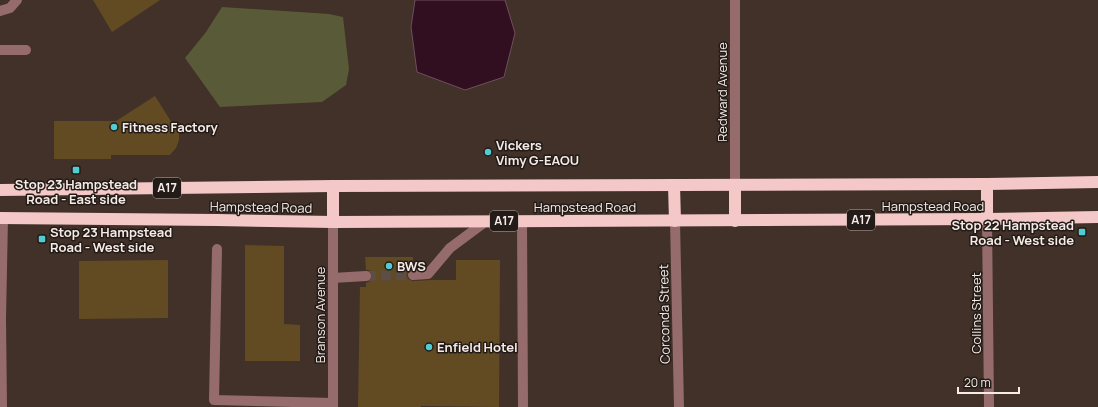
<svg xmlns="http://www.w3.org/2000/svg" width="1098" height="407" viewBox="0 0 1098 407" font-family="Manrope,sans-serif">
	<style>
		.green { fill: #595a37 }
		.water { fill: #320e21; stroke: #6d505c }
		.building { fill: #624b22 }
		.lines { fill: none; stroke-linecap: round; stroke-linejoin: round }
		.minor-tunnel { stroke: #5c4d45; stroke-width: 10; stroke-dasharray: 10 5; stroke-linecap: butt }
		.minor { stroke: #966b6b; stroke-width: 10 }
		.highway { stroke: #f3c8c7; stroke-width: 12 }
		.poi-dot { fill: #51ccd2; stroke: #221b17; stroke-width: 1.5 }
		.labels { text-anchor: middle; stroke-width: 3; stroke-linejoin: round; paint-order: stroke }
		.shield { fill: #221b17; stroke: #b6ada8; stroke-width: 1 }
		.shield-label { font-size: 12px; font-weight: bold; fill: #f6ebe6 }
		.street-label { font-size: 13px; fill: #f6ebe6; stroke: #221b17 }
		.poi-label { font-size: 13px; font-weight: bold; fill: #f6ebe6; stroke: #221b17; text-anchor: start }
	</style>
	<rect width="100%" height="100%" fill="#413129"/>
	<polygon class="green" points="222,7 329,14 343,17 349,69 346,85 322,102 220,107 185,58 206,32"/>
	<polygon class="water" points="415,0 505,0 515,33 504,77 465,90 417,72 411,27"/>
	<g class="building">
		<polygon points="93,0 160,0 112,32"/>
		<polygon points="155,96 179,134 179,140 176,148 170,155 111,155 111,159 54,159 54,121 116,121"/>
		<polygon points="245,245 284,246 284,324 300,325 300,361 245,361"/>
		<polygon points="365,257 413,257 413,268 409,270 407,275 408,279 413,281 431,280 456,280 456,260 500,260 499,407 421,406 421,407 358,407 360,287 366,287 366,283 370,281 372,276 371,272 369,270 366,270"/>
		<polygon points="168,260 168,318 79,319 79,261"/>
	</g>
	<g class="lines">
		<polyline class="minor-tunnel" points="366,276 413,275"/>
		<g class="minor">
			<polyline points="735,0 735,185"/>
			<polyline points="0,11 10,8 17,0"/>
			<polyline points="0,50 26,50"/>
			<polyline points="987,219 989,407"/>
			<polyline points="522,221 523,407"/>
			<polyline points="675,221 679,407"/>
			<polyline points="217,249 214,400 333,403"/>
			<polyline points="413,275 428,274 450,248 485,222"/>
			<polyline points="333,278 366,276"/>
			<polyline points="2,407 1,319 3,218"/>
			<polyline points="333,407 333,222"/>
		</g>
		<g class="highway">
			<polyline points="987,184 987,219"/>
			<polyline points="674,185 675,221"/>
			<polyline points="735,185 735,221"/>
			<polyline points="0,190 333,186 987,184 1098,182"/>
			<polyline points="0,218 217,220 333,222 987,219 1098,217"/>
			<polyline points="333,222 333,186"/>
		</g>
	</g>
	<g class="poi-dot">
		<circle cx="114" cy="127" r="4"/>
		<circle cx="488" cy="152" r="4"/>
		<rect x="72" y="166" width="8" height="8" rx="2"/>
		<rect x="1078" y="228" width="8" height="8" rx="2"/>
		<rect x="38" y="235" width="8" height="8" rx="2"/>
		<circle cx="389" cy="266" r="4"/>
		<circle cx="429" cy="347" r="4"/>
	</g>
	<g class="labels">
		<g class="shield">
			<rect x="153" y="178" width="28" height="20" rx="3"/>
			<rect x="847" y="210" width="28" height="20" rx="3"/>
			<rect x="490" y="211" width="28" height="20" rx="3"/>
		</g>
		<g class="shield-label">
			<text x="167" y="192">A17</text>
			<text x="861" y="224">A17</text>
			<text x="504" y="225">A17</text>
		</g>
		<g class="street-label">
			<text transform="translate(722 92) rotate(-90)" y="5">Redward Avenue</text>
			<text x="933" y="211">Hampstead Road</text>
			<text transform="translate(261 207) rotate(1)" y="5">Hampstead Road</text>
			<text x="585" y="212">Hampstead Road</text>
			<text transform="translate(976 313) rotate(-90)" y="5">Collins Street</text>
			<text transform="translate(664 314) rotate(-91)" y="5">Corconda Street</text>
			<text transform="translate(320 315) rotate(-90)" y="5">Branson Avenue</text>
		</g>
		<g class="poi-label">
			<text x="122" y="132">Fitness Factory</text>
			<text x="496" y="150">Vickers<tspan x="496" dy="15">Vimy G-EAOU</tspan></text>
			<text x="76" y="189" text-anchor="middle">Stop 23 Hampstead<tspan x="76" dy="15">Road - East side</tspan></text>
			<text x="1074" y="230" text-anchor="end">Stop 22 Hampstead<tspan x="1074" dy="15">Road - West side</tspan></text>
			<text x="50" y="237">Stop 23 Hampstead<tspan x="50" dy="15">Road - West side</tspan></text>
			<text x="397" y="271">BWS</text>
			<text x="437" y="352">Enfield Hotel</text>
		</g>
	</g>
	<path d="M958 387v6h61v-6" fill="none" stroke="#f6ebe6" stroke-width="2"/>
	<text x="964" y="387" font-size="12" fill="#f6ebe6" stroke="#221b17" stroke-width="3" paint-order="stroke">20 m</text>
</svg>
